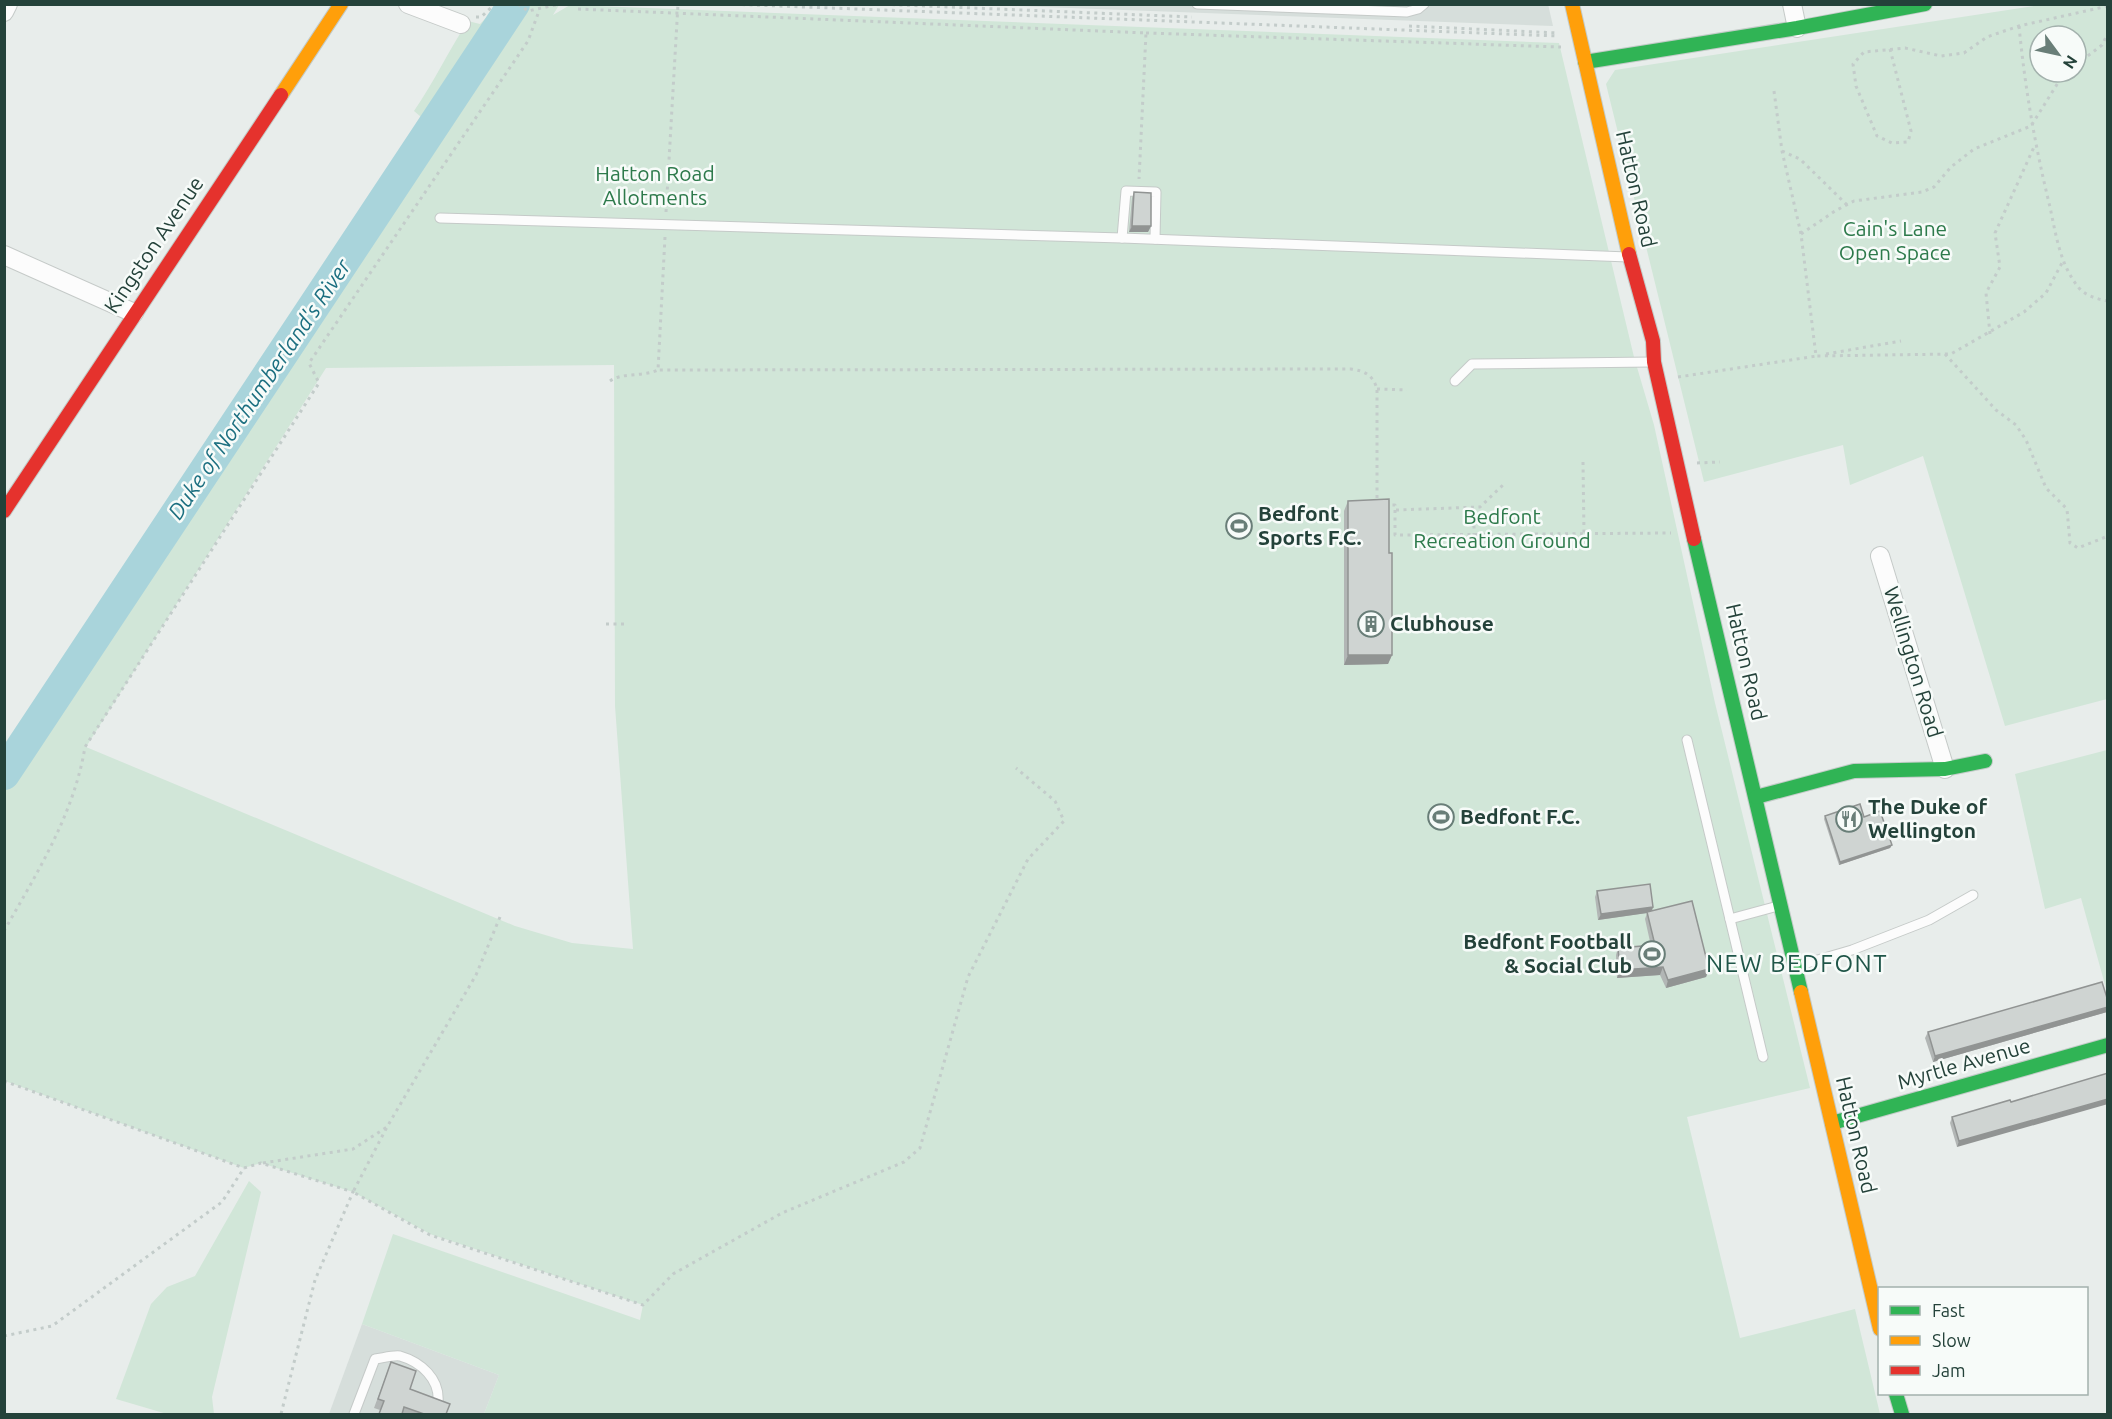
<svg xmlns="http://www.w3.org/2000/svg" width="2112" height="1419" viewBox="0 0 2112 1419" font-family="Ubuntu,sans-serif">
	<style>
		.built { fill: #d6dedb }
		.green { fill: #d1e6d8; fill-rule: evenodd }
		.lines { fill: none; stroke-linecap: round; stroke-linejoin: round }
		.river { stroke: #a9d4db; stroke-width: 32 }
		.lane-casing { stroke: #c5cac8; stroke-width: 11 }
		.street-casing { stroke: #c5cac8; stroke-width: 20 }
		.fast-casing { stroke: #c3cbc8; stroke-width: 16 }
		.slow-casing { stroke: #c3cbc8; stroke-width: 16 }
		.jam-casing { stroke: #c3cbc8; stroke-width: 16 }
		.path { stroke: #c3ccca; stroke-width: 3; stroke-dasharray: 3 4.5; stroke-linecap: butt }
		.lane { stroke: #fcfcfc; stroke-width: 9 }
		.street { stroke: #fcfcfc; stroke-width: 18 }
		.fast { stroke: #30b455; stroke-width: 14 }
		.slow { stroke: #ff9f0a; stroke-width: 14 }
		.jam { stroke: #e5322d; stroke-width: 14 }
		.wall { fill: #b2b6b5 }
		.shaded-wall { fill: #919493 }
		.building { fill: #cfd4d2; stroke: #919493; stroke-width: 1.5 }
		.labels { text-anchor: middle; stroke-width: 5; stroke-linejoin: round; paint-order: stroke }
		.park-label { font-size: 21px; fill: #2d7a4b; stroke: #f7fbf9 }
		.street-label { font-size: 21px; fill: #24423a; stroke: #f7fbf9 }
		.poi-label { font-size: 21px; font-weight: bold; fill: #24423a; stroke: #f7fbf9; text-anchor: start }
		.water-label { font-size: 22px; font-style: italic; fill: #1c6f80; stroke: #f7fbf9 }
		.quarter-label { font-size: 24px; letter-spacing: 1.5px; fill: #1f5548; stroke: #f7fbf9 }
	</style>
	<rect width="100%" height="100%" fill="#e8edeb"/>
	<g class="built">
		<polygon points="1548,4 1553,26 987,5"/>
		<polygon points="362,1324 499,1375 484,1414 329,1414"/>
	</g>
	<g class="green">
		<path d="M499,5H503L426,121L414,111C434,82 449,50 468,21L480,24Z"/>
		<path d="M529,5H559L553,15L570,5L1559,43L1634,357L1654,425L1715,703L1810,1088L1687,1117L1740,1338L1855,1309L1880,1414H484L499,1375L362,1324L393,1234L640,1320L643,1305L430,1234L353,1192L261,1163L244,1168L5,1081V789L172,547L414,175ZM614,365L615,706L633,949L572,943L515,926L86,747L326,368Z"/>
		<path d="M2040,5H2107V699L2005,726L1923,456L1850,485L1843,445L1704,482L1606,84L1615,70ZM2040,36H2076V72H2040Z"/>
		<polygon points="2107,750 2108,750 2107,992 2081,898 2045,909 2015,774"/>
		<polygon points="249,1181 261,1192 212,1397 214,1414 167,1414 116,1399 151,1304 167,1287 195,1276"/>
	</g>
	<g class="lines">
		<polyline class="river" points="4,774 514,4"/>
		<g class="lane-casing">
			<g id="lane">
				<polyline points="1197,4 1407,12 1418,9 1424,4"/>
				<polyline points="440,218 1122,238 1628,257"/>
				<polyline points="1122,238 1126,191 1156,192 1155,239"/>
				<polyline points="1455,381 1472,364 1652,362"/>
				<polyline points="1687,740 1763,1057"/>
				<polyline points="1730,919 1778,906"/>
				<polyline points="1797,966 1852,950 1929,920 1973,895"/>
				<path d="M354,1414L375,1359C383,1358 393,1355 400,1356C421,1362 440,1379 438,1402"/>
			</g>
		</g>
		<g class="street-casing">
			<g id="street">
				<polyline points="408,4 461,24"/>
				<polyline points="1792,4 1797,28"/>
				<polyline points="4,12 8,4"/>
				<polyline points="4,255 134,313"/>
				<polyline points="1880,556 1945,769"/>
			</g>
		</g>
		<g class="fast-casing">
			<g id="fast">
				<polyline points="1585,62 1797,28 1925,4"/>
				<polyline points="1694,539 1801,992"/>
				<polyline points="1756,797 1854,771 1945,769 1985,761"/>
				<polyline points="1832,1123 2108,1045"/>
				<polyline points="1896,1394 1902,1414"/>
			</g>
		</g>
		<g class="slow-casing">
			<g id="slow">
				<polyline points="1572,4 1629,254"/>
				<polyline points="281,95 341,4"/>
				<polyline points="1801,992 1880,1329"/>
			</g>
		</g>
		<g class="jam-casing">
			<g id="jam">
				<polyline points="1629,254 1653,341 1654,362 1694,539"/>
				<polyline points="4,511 281,95"/>
			</g>
		</g>
		<g class="path">
			<polyline points="518,4 528,11 560,4"/>
			<polyline points="727,4 1558,36"/>
			<polyline points="877,4 1192,17"/>
			<polyline points="578,9 1146,33 1139,179"/>
			<polyline points="476,17 481,17 495,4"/>
			<polyline points="1409,26 1558,33"/>
			<path d="M2019,26C2025,88 2035,146 2050,207C2056,235 2060,265 2079,288C2086,296 2097,299 2108,301"/>
			<polyline points="1146,33 1561,47"/>
			<polyline points="1890,49 1911,131 1908,142 1892,143 1877,136 1856,86 1853,64 1864,52 1905,48 1941,56 1964,53 1987,37 2019,26 2108,6"/>
			<polyline points="2076,65 2102,45 2108,33"/>
			<polyline points="1774,91 1782,151 1801,234 1816,356 1951,354 2024,312 2046,293 2063,261"/>
			<polyline points="1782,151 1800,159 1847,205"/>
			<polyline points="666,212 678,4"/>
			<polyline points="1801,234 1835,211 1854,201 1922,192 1934,187 1951,167 1974,149 2031,126 2061,78 2068,72"/>
			<path d="M665,237L658,370L1351,369C1365,371 1373,375 1377,389V503"/>
			<polyline points="1990,334 1986,293 2000,267 1995,233 2034,147"/>
			<polyline points="1826,354 1901,341"/>
			<polyline points="1945,354 1996,410 2016,425 2026,440 2046,488 2067,509 2070,543 2078,548 2108,536"/>
			<polyline points="1678,377 1817,356"/>
			<path d="M610,381C623,372 643,377 658,370"/>
			<polyline points="1377,389 1407,390"/>
			<polyline points="1583,462 1584,534"/>
			<polyline points="1697,463 1720,462"/>
			<polyline points="1385,505 1395,505 1395,535 1671,533"/>
			<polyline points="1396,510 1480,507 1504,484"/>
			<polyline points="1474,536 1474,508"/>
			<polyline points="606,624 624,624"/>
			<polyline points="500,917 476,975 387,1127 353,1192 430,1235 643,1305 673,1274 782,1213 904,1162 920,1148 968,977 1028,859 1064,821 1055,801 1016,768"/>
			<path d="M4,931C37,873 74,814 85,747L319,383L309,363L528,41L539,11"/>
			<polyline points="4,1081 244,1168"/>
			<polyline points="263,1163 353,1149 387,1127"/>
			<polyline points="4,1336 52,1326 222,1202 244,1168 261,1163 353,1192 315,1280 281,1414"/>
		</g>
		<use href="#lane" class="lane"/>
		<use href="#street" class="street"/>
		<use href="#fast" class="fast"/>
		<use href="#slow" class="slow"/>
		<use href="#jam" class="jam"/>
	</g>
	<g class="wall">
		<polygon points="1134,192 1151,226 1148,232 1129,232 1132,198"/>
		<polygon points="1348,501 1389,553 1392,655 1388,664 1344,665 1344,511"/>
		<polygon points="1825,816 1864,817 1892,845 1890,848 1839,865 1824,819"/>
		<polygon points="1597,891 1653,907 1652,911 1709,969 1706,977 1666,988 1660,975 1617,978 1616,955 1618,948 1651,946 1645,919 1647,913 1598,920 1595,897"/>
		<polygon points="2108,1001 2107,1012 1933,1062 1925,1038 1928,1032"/>
		<polygon points="2010,1100 1957,1147 1950,1123 1952,1117"/>
		<polygon points="391,1362 410,1389 446,1414 379,1414 380,1410 374,1408"/>
	</g>
	<g class="shaded-wall">
		<polygon points="1132,226 1151,226 1148,232 1129,232"/>
		<polygon points="1348,655 1392,655 1388,664 1344,665"/>
		<polygon points="1892,845 1890,848 1839,865 1840,862"/>
		<polygon points="1653,907 1651,913 1647,912 1647,913 1598,920 1601,914"/>
		<polygon points="1663,967 1660,975 1617,978 1620,970"/>
		<polygon points="1709,969 1706,977 1666,988 1668,980"/>
		<polygon points="2108,1007 2107,1012 1933,1062 1935,1056"/>
		<polygon points="2108,1099 2108,1104 1957,1147 1959,1141"/>
	</g>
	<g class="building">
		<polygon points="1134,192 1151,193 1151,226 1132,226"/>
		<polygon points="1389,499 1389,553 1392,553 1392,655 1348,655 1348,501"/>
		<polygon points="1860,804 1864,817 1880,811 1892,845 1840,862 1825,816"/>
		<polygon points="1650,884 1653,907 1601,914 1597,891"/>
		<polygon points="1692,901 1709,969 1668,980 1663,967 1620,970 1618,948 1655,945 1647,912"/>
		<polygon points="2102,982 2108,1001 2108,1007 1935,1056 1928,1032"/>
		<polygon points="2108,1073 2108,1099 1959,1141 1952,1117 2010,1100 2011,1102"/>
		<polygon points="391,1362 416,1371 410,1389 450,1404 446,1414 424,1414 404,1407 402,1414 379,1414 384,1401 378,1399"/>
	</g>
	<defs>
		<g id="stadium-ring" transform="scale(1.35)"><circle r="9.5" fill="#f7fbf9" stroke="#697e78" stroke-width="1.5"/><path d="M0-5a6.5 5 0 1 0 0 10a6.5 5 0 1 0 0-10ZM-3.5-1.8h7v3.6h-7Z" fill="#697e78"/></g>
		<g id="building-ring" transform="scale(1.35)"><circle r="9.5" fill="#f7fbf9" stroke="#697e78" stroke-width="1.5"/><path d="M-4-6H4V6H1V3H-1V6H-4ZM-2.5-4.3h1.7v1.8h-1.7ZM.8-4.3h1.7v1.8H.8ZM-2.5-1h1.7V.8h-1.7ZM.8-1h1.7V.8H.8Z" fill="#697e78"/></g>
		<g id="restaurant-ring" transform="scale(1.35)"><circle r="9.5" fill="#f7fbf9" stroke="#697e78" stroke-width="1.5"/><path d="M-5-6h1v4h1v-4h1v4h1v-4h1v5L-1.5 .5V6h-2V.5L-5-1ZM5-6V6H3V1.5H1.5Q1.5-4 5-6Z" fill="#697e78"/></g>
	</defs>
	<g fill-rule="evenodd">
		<use href="#stadium-ring" x="1239" y="526"/>
		<use href="#building-ring" x="1371" y="624"/>
		<use href="#stadium-ring" x="1441" y="817"/>
		<use href="#restaurant-ring" x="1849" y="819"/>
		<use href="#stadium-ring" x="1652" y="954"/>
	</g>
	<g class="labels">
		<g class="park-label">
			<text x="655" y="181">Hatton Road<tspan x="655" dy="24">Allotments</tspan></text>
			<text x="1895" y="236">Cain's Lane<tspan x="1895" dy="24">Open Space</tspan></text>
			<text x="1502" y="524">Bedfont<tspan x="1502" dy="24">Recreation Ground</tspan></text>
		</g>
		<g class="street-label">
			<text transform="translate(1636 189) rotate(77)" y="7">Hatton Road</text>
			<text transform="translate(154 245) rotate(-56)" y="7">Kingston Avenue</text>
			<text transform="translate(1746 662) rotate(77)" y="7">Hatton Road</text>
			<text transform="translate(1913 662) rotate(73)" y="7">Wellington Road</text>
			<text transform="translate(1964 1064) rotate(-16)" y="7">Myrtle Avenue</text>
			<text transform="translate(1856 1135) rotate(77)" y="7">Hatton Road</text>
		</g>
		<g class="poi-label">
			<text x="1258" y="521">Bedfont<tspan x="1258" dy="24">Sports F.C.</tspan></text>
			<text x="1390" y="631">Clubhouse</text>
			<text x="1868" y="814">The Duke of<tspan x="1868" dy="24">Wellington</tspan></text>
			<text x="1460" y="824">Bedfont F.C.</text>
			<text x="1632" y="949" text-anchor="end">Bedfont Football<tspan x="1632" dy="24">&amp; Social Club</tspan></text>
		</g>
		<g class="water-label">
			<text transform="translate(259 389) rotate(-56)" y="8">Duke of Northumberland's River</text>
		</g>
		<g class="quarter-label">
			<text x="1797" y="972">NEW BEDFONT</text>
		</g>
	</g>
	<rect width="2112" height="1419" fill="none" stroke="#24423a" stroke-width="12"/>
	<rect x="1878" y="1287" width="210" height="108" fill="#f7fbf9" stroke="#a3b1ad" stroke-width="1.5"/>
	<rect x="1890" y="1306" width="30" height="9" fill="#30b455" stroke="#a3b1ad" stroke-width="1.5"/>
	<text x="1932" y="1317" font-size="18" fill="#24423a">Fast</text>
	<rect x="1890" y="1336" width="30" height="9" fill="#ff9f0a" stroke="#a3b1ad" stroke-width="1.5"/>
	<text x="1932" y="1347" font-size="18" fill="#24423a">Slow</text>
	<rect x="1890" y="1366" width="30" height="9" fill="#e5322d" stroke="#a3b1ad" stroke-width="1.5"/>
	<text x="1932" y="1377" font-size="18" fill="#24423a">Jam</text>
	<g transform="translate(2058 54) rotate(123)"><circle r="28" fill="#f7fbf9" stroke="#a3b1ad" stroke-width="1.5"/>
	<path d="M0-4.5L10 22L0 15L-10 22Z" fill="#697e78"/>
	<text y="-9" font-size="16" font-weight="bold" text-anchor="middle" fill="#24423a">N</text>
	</g>
</svg>
